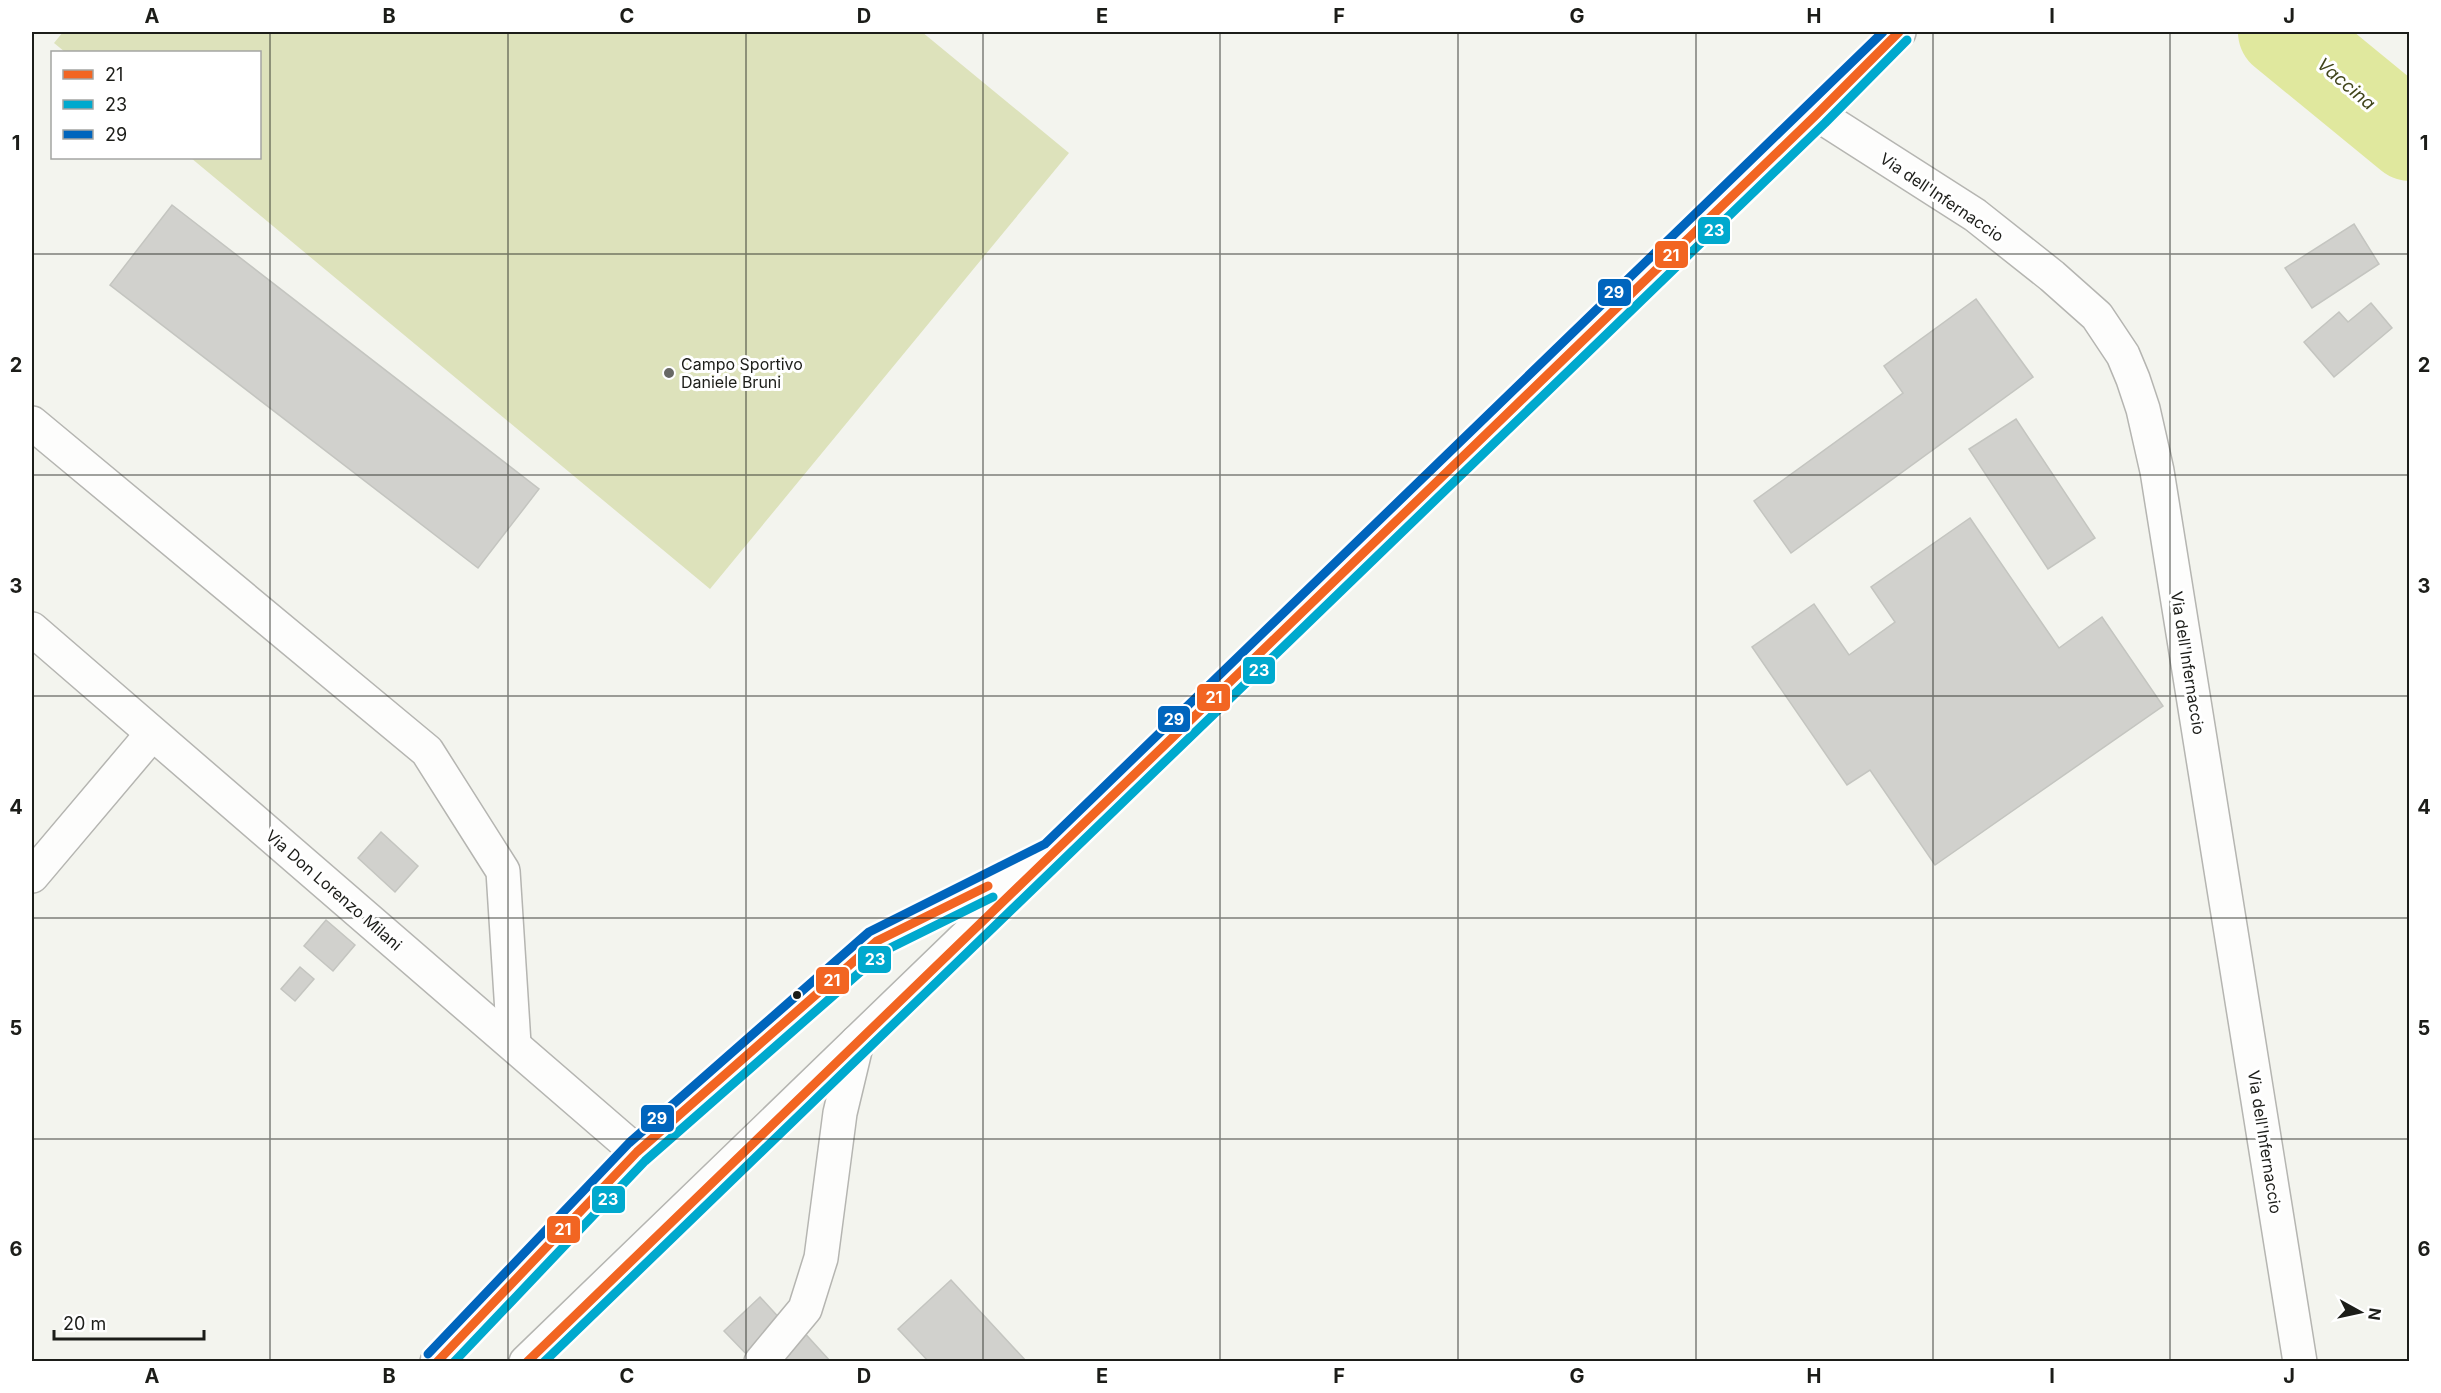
<svg xmlns="http://www.w3.org/2000/svg" width="2441" height="1393" viewBox="0 0 2441 1393" font-family="Inter,sans-serif">
	<style>
		.green { fill: #dde2bb }
		.lines { fill: none; stroke-linecap: round; stroke-linejoin: round }
		.river { stroke: #e0e89e; stroke-width: 90 }
		.building { fill: #d1d1cd; stroke: #c4c5c0; stroke-width: 1.5 }
		.minor-casing { stroke: #b5b5b1; stroke-width: 36 }
		.major-casing { stroke: #b5b5b1; stroke-width: 36 }
		.minor { stroke: #fdfdfc; stroke-width: 33 }
		.major { stroke: #fdfdfc; stroke-width: 33 }
		.bus-1-casing { stroke: #fff; stroke-width: 14 }
		.bus-2-casing { stroke: #fff; stroke-width: 14 }
		.bus-3-casing { stroke: #fff; stroke-width: 14 }
		.bus-1 { stroke: #f26522; stroke-width: 9 }
		.bus-2 { stroke: #00a9ce; stroke-width: 9 }
		.bus-3 { stroke: #0065bd; stroke-width: 9 }
		.grid { fill: none; stroke: #1c1d19; stroke-width: 1.5; stroke-opacity: 0.55 }
		.poi-dot { fill: #676864; stroke: #fff; stroke-width: 2 }
		.bus-dot { fill: #1c1d19; stroke: #fff; stroke-width: 2 }
		.labels { text-anchor: middle; stroke-width: 6; stroke-linejoin: round; paint-order: stroke }
		.street-label { font-size: 16px; fill: #1c1d19; stroke: #fff }
		.poi-label { font-size: 16px; fill: #1c1d19; stroke: #fff; text-anchor: start }
		.water-label { font-size: 18px; font-style: italic; fill: #41451b; stroke: #fff }
		.line-badge { stroke: #fff; stroke-width: 2 }
		.badge-label { font-size: 16px; text-anchor: middle; font-weight: bold; fill: #fff }
		.neatline { fill: none; stroke: #1c1d19; stroke-width: 2 }
		.grid-label { font-size: 20px; text-anchor: middle; font-weight: bold; fill: #1c1d19 }
	</style>
	<rect width="100%" height="100%" fill="#f3f4ee"/>
	<polygon class="green" points="63,32 922,32 1069,153 710,589 191,158 260,158 260,52 65,52 54,43"/>
	<g class="lines">
		<polyline class="river" points="2283,32 2410,136"/>
	</g>
	<g class="building">
		<polygon points="172,205 539,489 478,568 110,285"/>
		<polygon points="2354,224 2379,264 2312,308 2285,268"/>
		<polygon points="1976,299 2033,377 1791,553 1754,501 1903,393 1884,366"/>
		<polygon points="2371,303 2392,328 2334,377 2304,342 2339,312 2348,322"/>
		<polygon points="2016,419 2095,538 2048,569 1969,449"/>
		<polygon points="1970,518 2059,648 2102,617 2163,706 1935,865 1870,770 1847,785 1752,647 1814,604 1849,655 1895,622 1871,587"/>
		<polygon points="381,832 418,866 395,892 358,858"/>
		<polygon points="326,920 355,945 333,971 304,946"/>
		<polygon points="300,967 314,979 295,1001 281,989"/>
		<polygon points="951,1280 1027,1362 929,1362 898,1329"/>
		<polygon points="760,1297 794,1334 754,1362 724,1331"/>
		<polygon points="800,1328 831,1362 766,1362"/>
	</g>
	<g class="lines">
		<g class="minor-casing">
			<g id="minor">
				<polyline points="1817,114 1975,215 2052,276 2097,316 2123,355 2133,379 2143,409 2157,471 2300,1362"/>
				<polyline points="32,423 427,751 503,871 514,1044"/>
				<polyline points="32,629 637,1152"/>
				<polyline points="32,876 152,734"/>
				<polyline points="437,1362 637,1152 877,941 1042,859"/>
				<polyline points="761,1362 805,1309 821,1258 840,1113 857,1042"/>
			</g>
		</g>
		<g class="major-casing">
			<polyline id="major" points="526,1362 1817,114 1899,32"/>
		</g>
		<use href="#minor" class="minor"/>
		<use href="#major" class="major"/>
		<g class="bus-1-casing">
			<g id="bus-1">
				<polyline points="437,1362 637,1152 877,941 988,886"/>
				<polyline points="527,1362 1817,114 1899,32"/>
			</g>
		</g>
		<g class="bus-2-casing">
			<g id="bus-2">
				<polyline points="454,1362 645,1161 884,951 993,897"/>
				<polyline points="544,1362 1825,123 1907,40"/>
			</g>
		</g>
		<g class="bus-3-casing">
			<polyline id="bus-3" points="428,1354 629,1143 869,932 1045,844 1883,32"/>
		</g>
		<use href="#bus-1" class="bus-1"/>
		<use href="#bus-2" class="bus-2"/>
		<use href="#bus-3" class="bus-3"/>
	</g>
	<path class="grid" d="M270,32V1362M508,32V1362M746,32V1362M983,32V1362M1220,32V1362M1458,32V1362M1696,32V1362M1933,32V1362M2170,32V1362M32,254H2410M32,475H2410M32,696H2410M32,918H2410M32,1139H2410"/>
	<circle class="poi-dot" cx="669" cy="373" r="6"/>
	<circle class="bus-dot" cx="797" cy="995" r="5"/>
	<g class="labels">
		<g class="street-label">
			<text transform="translate(1942 197) rotate(34)" y="6">Via dell'Infernaccio</text>
			<text transform="translate(2188 663) rotate(81)" y="6">Via dell'Infernaccio</text>
			<text transform="translate(334 890) rotate(41)" y="6">Via Don Lorenzo Milani</text>
			<text transform="translate(2265 1142) rotate(81)" y="6">Via dell'Infernaccio</text>
		</g>
		<g class="poi-label">
			<text x="681" y="370">Campo Sportivo<tspan x="681" dy="18">Daniele Bruni</tspan></text>
		</g>
		<g class="water-label">
			<text transform="translate(2346 84) rotate(40)" y="6">Vaccina</text>
		</g>
	</g>
	<g class="line-badge">
		<rect x="1697" y="216" width="34" height="29" rx="6" fill="#00a9ce"/>
		<rect x="1654" y="240" width="35" height="29" rx="6" fill="#f26522"/>
		<rect x="1597" y="278" width="35" height="29" rx="6" fill="#0065bd"/>
		<rect x="1242" y="656" width="34" height="29" rx="6" fill="#00a9ce"/>
		<rect x="1196" y="683" width="35" height="29" rx="6" fill="#f26522"/>
		<rect x="1157" y="705" width="34" height="28" rx="6" fill="#0065bd"/>
		<rect x="857" y="945" width="35" height="29" rx="6" fill="#00a9ce"/>
		<rect x="815" y="966" width="35" height="29" rx="6" fill="#f26522"/>
		<rect x="640" y="1104" width="35" height="29" rx="6" fill="#0065bd"/>
		<rect x="591" y="1185" width="35" height="29" rx="6" fill="#00a9ce"/>
		<rect x="546" y="1215" width="35" height="29" rx="6" fill="#f26522"/>
	</g>
	<g class="badge-label">
		<text x="1714" y="236">23</text>
		<text x="1671" y="261">21</text>
		<text x="1614" y="298">29</text>
		<text x="1259" y="676">23</text>
		<text x="1214" y="703">21</text>
		<text x="1174" y="725">29</text>
		<text x="875" y="965">23</text>
		<text x="832" y="986">21</text>
		<text x="657" y="1124">29</text>
		<text x="608" y="1205">23</text>
		<text x="563" y="1235">21</text>
	</g>
	<rect width="2441" height="1393" fill="none" stroke="#ffffff" stroke-width="66"/>
	<rect x="51" y="51" width="210" height="108" fill="#ffffff" stroke="#a4a5a3" stroke-width="1.5"/>
	<rect x="63" y="70" width="30" height="9" fill="#f26522" stroke="#a4a5a3" stroke-width="1.5"/>
	<text x="105" y="81" font-size="18" fill="#1c1d19">21</text>
	<rect x="63" y="100" width="30" height="9" fill="#00a9ce" stroke="#a4a5a3" stroke-width="1.5"/>
	<text x="105" y="111" font-size="18" fill="#1c1d19">23</text>
	<rect x="63" y="130" width="30" height="9" fill="#0065bd" stroke="#a4a5a3" stroke-width="1.5"/>
	<text x="105" y="141" font-size="18" fill="#1c1d19">29</text>
	<g transform="translate(2360 1312) rotate(98)" stroke="#ffffff" stroke-width="4.5" paint-order="stroke">
	<path d="M0-4.5L10 22L0 15L-10 22Z" fill="#1c1d19"/>
	<text y="-9" font-size="16" font-weight="bold" text-anchor="middle" fill="#1c1d19">N</text>
	</g>
	<path d="M54 1330v9h150v-9" fill="none" stroke="#1c1d19" stroke-width="3"/>
	<text x="63" y="1330" font-size="18" fill="#1c1d19" stroke="#ffffff" stroke-width="4.5" paint-order="stroke">20 m</text>
	<rect x="33" y="33" width="2375" height="1327" class="neatline"/>
	<g class="grid-label">
		<text x="152" y="23">A</text>
		<text x="389" y="23">B</text>
		<text x="627" y="23">C</text>
		<text x="864" y="23">D</text>
		<text x="1102" y="23">E</text>
		<text x="1339" y="23">F</text>
		<text x="1577" y="23">G</text>
		<text x="1814" y="23">H</text>
		<text x="2052" y="23">I</text>
		<text x="2289" y="23">J</text>
		<text x="16" y="150">1</text>
		<text x="2424" y="150">1</text>
		<text x="16" y="372">2</text>
		<text x="2424" y="372">2</text>
		<text x="16" y="593">3</text>
		<text x="2424" y="593">3</text>
		<text x="16" y="814">4</text>
		<text x="2424" y="814">4</text>
		<text x="16" y="1035">5</text>
		<text x="2424" y="1035">5</text>
		<text x="16" y="1256">6</text>
		<text x="2424" y="1256">6</text>
		<text x="152" y="1383">A</text>
		<text x="389" y="1383">B</text>
		<text x="627" y="1383">C</text>
		<text x="864" y="1383">D</text>
		<text x="1102" y="1383">E</text>
		<text x="1339" y="1383">F</text>
		<text x="1577" y="1383">G</text>
		<text x="1814" y="1383">H</text>
		<text x="2052" y="1383">I</text>
		<text x="2289" y="1383">J</text>
	</g>
</svg>
